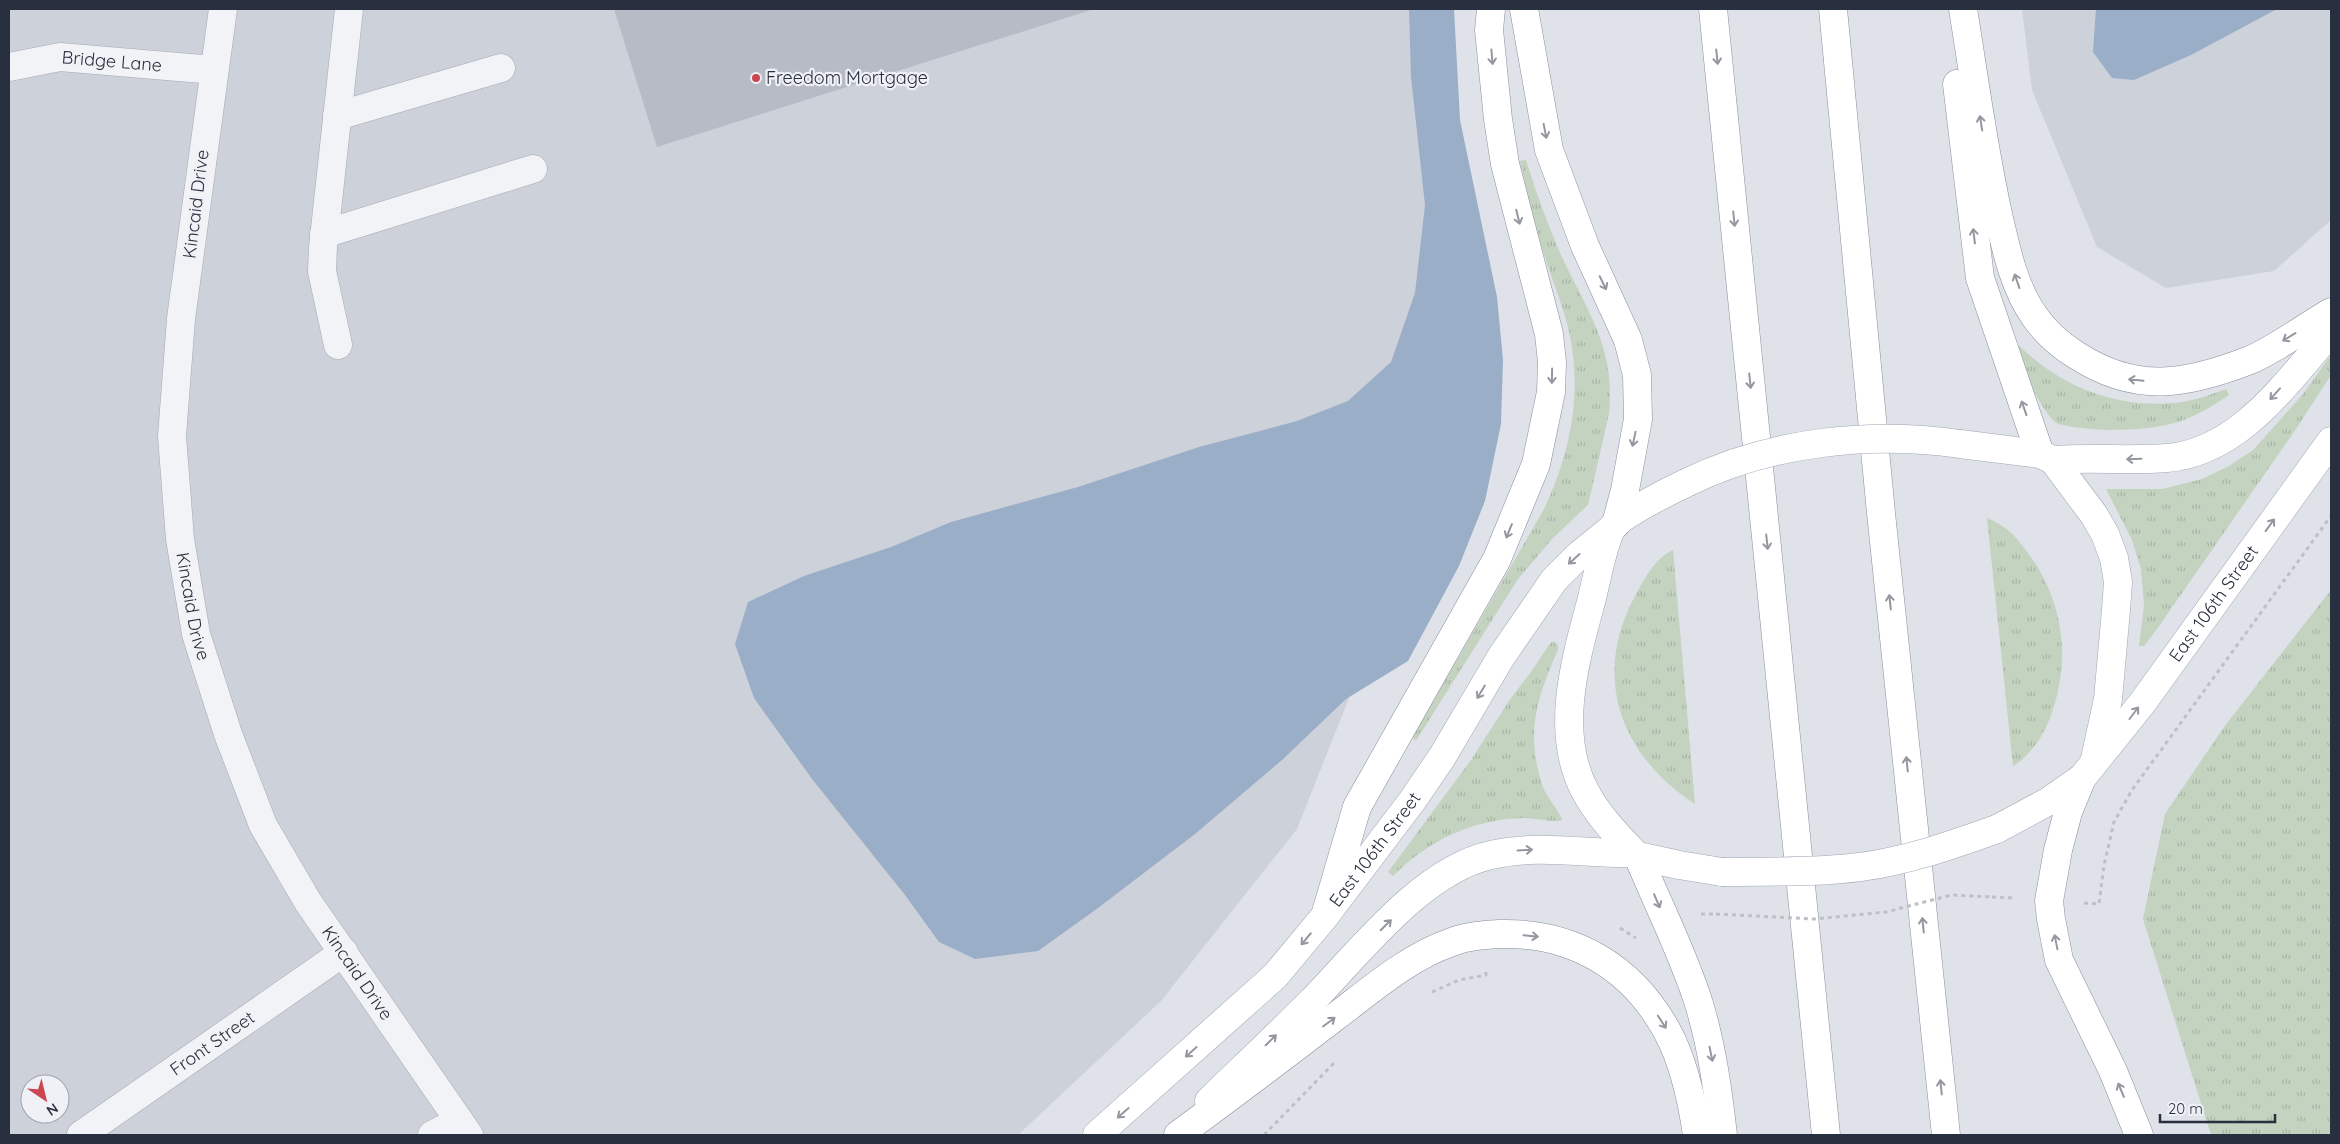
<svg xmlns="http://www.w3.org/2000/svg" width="2340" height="1144" viewBox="0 0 2340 1144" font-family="Quicksand,sans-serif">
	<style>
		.built { fill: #cdd1da; fill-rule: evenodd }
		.grass { fill: url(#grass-tufts) }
		.water { fill: #9aaec8 }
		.building { fill: #b6bbc5 }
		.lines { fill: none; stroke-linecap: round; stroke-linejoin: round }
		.minor-casing { stroke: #a4a9b2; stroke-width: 29 }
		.major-casing { stroke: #9fa6b4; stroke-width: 29 }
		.highway-casing { stroke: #878f9e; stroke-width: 29 }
		.path { stroke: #bdc0c7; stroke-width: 3; stroke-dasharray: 4 4; stroke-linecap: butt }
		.minor { stroke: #f2f3f7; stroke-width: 28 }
		.major { stroke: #fff; stroke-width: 28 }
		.highway { stroke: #fff; stroke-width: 28 }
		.major-bridge-casing { stroke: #9fa6b4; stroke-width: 29; stroke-linecap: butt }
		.path-bridge { stroke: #bdc0c7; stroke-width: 3; stroke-dasharray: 4 4; stroke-linecap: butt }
		.major-bridge { stroke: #fff; stroke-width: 28 }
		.oneway { stroke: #94979f }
		.poi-dot { fill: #cc4652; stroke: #eff1f6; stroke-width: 2 }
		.labels { text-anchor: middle; stroke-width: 4.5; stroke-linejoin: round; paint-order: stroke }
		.street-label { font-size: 18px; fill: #282f3f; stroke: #eff1f6 }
		.poi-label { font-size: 18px; fill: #282f3f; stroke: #eff1f6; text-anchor: start }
	</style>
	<defs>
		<pattern id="grass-tufts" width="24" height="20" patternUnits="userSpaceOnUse" patternTransform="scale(1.25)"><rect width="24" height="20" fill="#c4d2c0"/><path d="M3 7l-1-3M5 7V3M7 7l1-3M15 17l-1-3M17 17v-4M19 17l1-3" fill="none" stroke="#a8b5a6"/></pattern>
	</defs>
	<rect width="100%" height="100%" fill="#dfe2e8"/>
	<g class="built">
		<path d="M9,9H1452L1442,464L1297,829L1161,1001L1018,1135H9ZM30,1084H60V1114H30Z"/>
		<polygon points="2022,9 2331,9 2331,220 2274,271 2166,288 2097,247 2032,90"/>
	</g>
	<g class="grass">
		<path d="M1526,160C1535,191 1547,222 1560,253C1586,309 1616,347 1609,414L1588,505L1553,538L1518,579L1417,739L1414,740L1413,736L1544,509C1570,454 1582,396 1570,336C1563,302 1548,271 1539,238C1531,212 1526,187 1520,161Z"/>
		<path d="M2010,336C2054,385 2116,411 2182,402C2197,400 2212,394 2226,389L2229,395C2213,406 2196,416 2178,422C2146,432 2091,432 2058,424C2039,412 2019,357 2010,336Z"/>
		<polygon points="2331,355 2331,375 2296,429 2157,629 2144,646 2139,646 2144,606 2141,569 2132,540 2106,489 2162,489 2202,479 2229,466 2253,450 2263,439 2303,394"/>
		<path d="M1987,518C2003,524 2015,535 2025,549C2063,597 2072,658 2051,715C2044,735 2031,755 2013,766Z"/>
		<path d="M1673,550L1695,804C1621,756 1591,677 1635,596C1645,578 1654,559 1673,550Z"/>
		<polygon points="2331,590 2331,1135 2211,1135 2143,919 2165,814 2224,727"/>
		<path d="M1553,641L1558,645V650C1536,699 1525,734 1543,787C1547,798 1561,813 1562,820C1556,823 1534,818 1524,818C1473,819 1429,840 1393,876L1388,872L1471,760L1509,701L1533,669L1549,645Z"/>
	</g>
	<g class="water">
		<polygon points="1409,9 1454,9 1460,120 1497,297 1503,360 1501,424 1485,501 1459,566 1408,661 1346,699 1282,760 1195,834 1098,908 1038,951 975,959 939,942 905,895 812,779 754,698 735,644 748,602 804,576 891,547 951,522 1078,487 1199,447 1297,421 1348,401 1391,362 1415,293 1425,205 1411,77"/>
		<polygon points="2096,9 2277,9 2191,55 2134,80 2112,78 2093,52"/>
	</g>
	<polygon class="building" points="614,9 1094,9 657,147"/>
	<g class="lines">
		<g class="minor-casing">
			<g id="minor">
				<path id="s1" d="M223,9L181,319L172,436L180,539L196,634L228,734L263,825L308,902L469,1135"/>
				<path id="s2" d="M9,67L60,57L214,70"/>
				<polyline points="337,116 501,68"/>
				<polyline points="324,234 533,169"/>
				<polyline points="338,345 322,271 323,247 349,9"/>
				<path id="s3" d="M81,1135L344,952"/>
				<polyline points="432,1135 459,1121"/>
			</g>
		</g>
		<g class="major-casing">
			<g id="major">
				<polyline points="1960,444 2040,454 2053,460 2094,515 2105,534 2114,558 2118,582 2116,610 2108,699 2095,759"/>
				<path d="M2053,460C2091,457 2129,461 2167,458C2240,452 2287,381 2331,332"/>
				<path d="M1686,483C1671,490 1619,516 1612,528C1603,543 1596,583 1591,602C1575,661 1554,733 1585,791C1597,814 1616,834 1634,853L1638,856L1679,865L1722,872"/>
				<path id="s4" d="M1997,829L2049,801L2082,778L2143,702L2331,441"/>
				<path d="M1209,1101C1243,1068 1278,1035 1312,1001C1360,952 1422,870 1491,855C1538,844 1586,854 1634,853"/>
				<path id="s5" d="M1097,1135L1275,976L1325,916L1412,801L1442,757L1501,657L1554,580L1579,555L1611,529"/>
			</g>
		</g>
		<g class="highway-casing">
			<g id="highway">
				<polyline points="1524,9 1549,150 1585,246 1628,340 1637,375 1638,419 1625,490 1616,524"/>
				<polyline points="1713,9 1826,1135"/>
				<polyline points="1833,9 1881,513 1946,1135"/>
				<path d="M1963,9C1974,77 1983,146 1998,214C2006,249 2014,288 2035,317C2046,333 2060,345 2076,355C2136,394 2186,385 2250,360C2274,350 2307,326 2331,312"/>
				<polyline points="1957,84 1980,278 2040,454"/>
				<polyline points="2082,778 2068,812 2058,850 2049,901 2051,919 2059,960 2113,1071 2139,1135"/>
				<path d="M1638,856C1658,905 1683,953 1699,1004C1712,1047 1718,1091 1723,1135"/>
				<polyline points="1325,916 1357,807 1497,559 1536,464 1551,392 1552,362 1549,334 1505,164 1498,119 1489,30 1491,9"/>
				<path d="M1178,1135C1231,1096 1283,1057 1335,1017C1371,990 1408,957 1452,942C1467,936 1484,935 1500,934C1573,932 1632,967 1667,1031C1684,1062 1692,1100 1697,1135"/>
			</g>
		</g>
		<g class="path">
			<polyline points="1992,897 2015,898"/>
			<polyline points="2084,903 2099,904 2104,865 2114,822 2132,790 2331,516"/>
			<polyline points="1701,914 1716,914"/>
			<polyline points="1620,928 1636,938"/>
			<polyline points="1432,992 1459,980 1486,975 1486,968"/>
			<polyline points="1264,1135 1335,1062"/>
		</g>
		<use href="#minor" class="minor"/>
		<use href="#major" class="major"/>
		<use href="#highway" class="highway"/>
		<g class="major-bridge-casing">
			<g id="major-bridge">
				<path d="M1686,483C1769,442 1868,431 1960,444"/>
				<path d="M1722,872C1768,871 1814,873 1860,867C1907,861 1952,845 1997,829"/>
			</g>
		</g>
		<polyline class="path-bridge" points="1716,914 1814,919 1886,912 1951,895 1992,897"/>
		<use href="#major-bridge" class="major-bridge"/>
	</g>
	<defs><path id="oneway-shaft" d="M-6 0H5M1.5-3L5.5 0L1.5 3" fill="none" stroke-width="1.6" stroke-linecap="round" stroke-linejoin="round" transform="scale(1.25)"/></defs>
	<g class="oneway">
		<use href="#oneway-shaft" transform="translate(1492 57) rotate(85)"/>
		<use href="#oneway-shaft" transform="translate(1717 57) rotate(84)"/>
		<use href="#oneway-shaft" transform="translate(1981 123) rotate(-99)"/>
		<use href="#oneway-shaft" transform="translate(1545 131) rotate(79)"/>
		<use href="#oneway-shaft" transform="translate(1518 217) rotate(76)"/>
		<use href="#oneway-shaft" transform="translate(1734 219) rotate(84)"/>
		<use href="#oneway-shaft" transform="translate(1974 236) rotate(-97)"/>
		<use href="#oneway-shaft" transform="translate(2017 281) rotate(-109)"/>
		<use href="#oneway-shaft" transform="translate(1603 283) rotate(64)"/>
		<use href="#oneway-shaft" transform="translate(2289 337) rotate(149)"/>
		<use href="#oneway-shaft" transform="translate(1552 376) rotate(91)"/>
		<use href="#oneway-shaft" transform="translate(2136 380) rotate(-174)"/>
		<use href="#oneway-shaft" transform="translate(1750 381) rotate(84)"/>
		<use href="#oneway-shaft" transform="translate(2275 394) rotate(132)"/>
		<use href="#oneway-shaft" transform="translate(2024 408) rotate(-109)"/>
		<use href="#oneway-shaft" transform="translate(1634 439) rotate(102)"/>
		<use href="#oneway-shaft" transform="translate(2134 459) rotate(178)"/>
		<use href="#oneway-shaft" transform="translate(2270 525) rotate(-54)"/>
		<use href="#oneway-shaft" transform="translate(1509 531) rotate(113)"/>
		<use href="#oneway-shaft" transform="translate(1767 542) rotate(84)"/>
		<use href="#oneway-shaft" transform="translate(1574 559) rotate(138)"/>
		<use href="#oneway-shaft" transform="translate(1890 602) rotate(-96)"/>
		<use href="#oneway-shaft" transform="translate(1481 692) rotate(121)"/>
		<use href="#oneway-shaft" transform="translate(2134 713) rotate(-53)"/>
		<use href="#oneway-shaft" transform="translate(1907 764) rotate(-96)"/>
		<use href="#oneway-shaft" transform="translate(1525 850) rotate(-3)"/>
		<use href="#oneway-shaft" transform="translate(1657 901) rotate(67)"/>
		<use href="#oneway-shaft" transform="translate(1386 925) rotate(-45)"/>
		<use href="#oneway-shaft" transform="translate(1923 925) rotate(-96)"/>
		<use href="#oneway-shaft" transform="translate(1531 936) rotate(6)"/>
		<use href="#oneway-shaft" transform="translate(1306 939) rotate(130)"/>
		<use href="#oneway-shaft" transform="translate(2056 942) rotate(-101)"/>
		<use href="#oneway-shaft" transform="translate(1329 1022) rotate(-37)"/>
		<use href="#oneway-shaft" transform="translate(1662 1022) rotate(57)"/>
		<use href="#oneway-shaft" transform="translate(1271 1040) rotate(-44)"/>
		<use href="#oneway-shaft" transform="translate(1191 1052) rotate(138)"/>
		<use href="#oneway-shaft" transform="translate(1711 1054) rotate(78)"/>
		<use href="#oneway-shaft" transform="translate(1941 1087) rotate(-96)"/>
		<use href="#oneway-shaft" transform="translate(2121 1090) rotate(-113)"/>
		<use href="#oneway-shaft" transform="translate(1123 1113) rotate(139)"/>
	</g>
	<circle class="poi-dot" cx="756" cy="78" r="5"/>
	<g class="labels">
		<g class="street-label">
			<text dy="6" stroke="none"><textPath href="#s2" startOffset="104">Bridge Lane</textPath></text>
			<text transform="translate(196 204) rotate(-83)" y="6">Kincaid Drive</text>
			<text dy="6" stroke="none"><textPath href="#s4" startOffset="318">East 106th Street</textPath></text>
			<text dy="6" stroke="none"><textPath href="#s1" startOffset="602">Kincaid Drive</textPath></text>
			<text dy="6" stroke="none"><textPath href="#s5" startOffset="400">East 106th Street</textPath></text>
			<text dy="6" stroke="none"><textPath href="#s1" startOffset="1008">Kincaid Drive</textPath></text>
			<text dy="6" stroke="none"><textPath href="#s3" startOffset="160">Front Street</textPath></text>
		</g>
		<g class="poi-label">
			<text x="766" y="84">Freedom Mortgage</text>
		</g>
	</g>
	<rect width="2340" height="1144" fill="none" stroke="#282f3f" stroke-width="20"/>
	<g transform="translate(45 1099) rotate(145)"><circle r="24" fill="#eff1f6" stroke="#9fa3ad"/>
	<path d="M0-4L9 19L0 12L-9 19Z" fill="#cc4652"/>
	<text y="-8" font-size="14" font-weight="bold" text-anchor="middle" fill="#282f3f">N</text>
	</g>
	<path d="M2160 1114v8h115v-8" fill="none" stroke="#282f3f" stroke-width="2.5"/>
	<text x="2168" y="1114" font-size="15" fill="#282f3f" stroke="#eff1f6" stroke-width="4" paint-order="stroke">20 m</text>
</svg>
